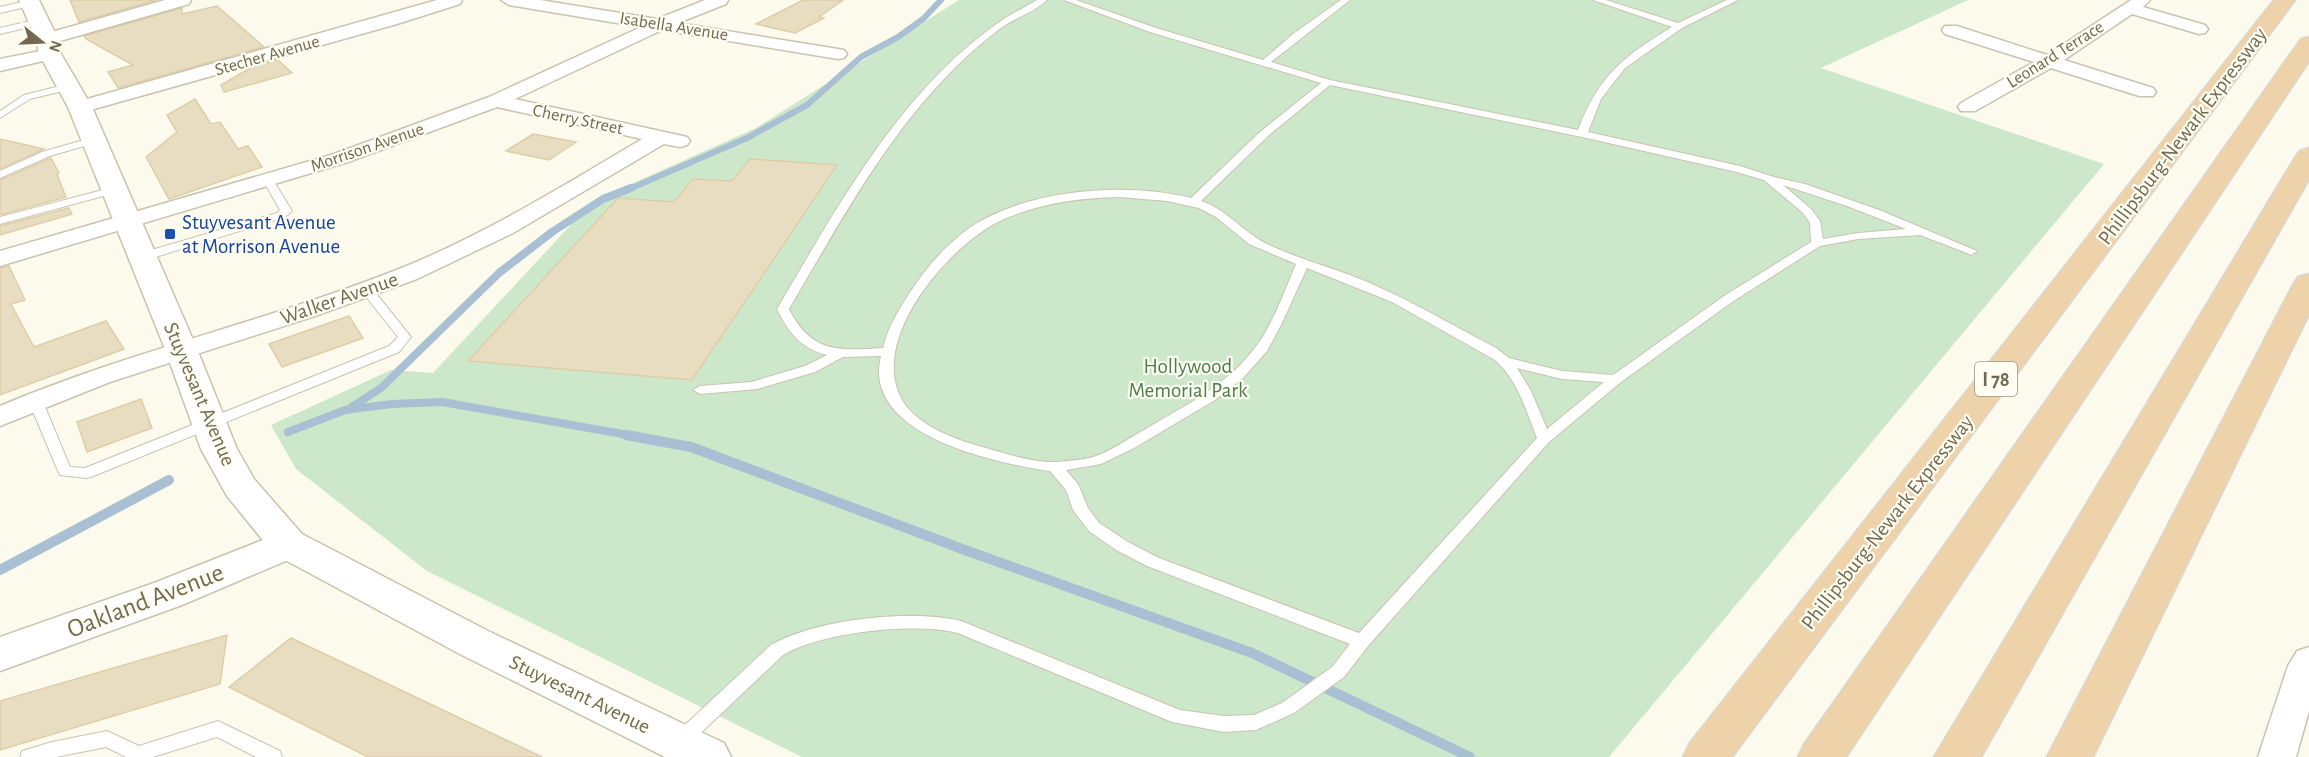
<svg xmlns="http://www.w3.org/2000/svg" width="2309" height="757" viewBox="0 0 2309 757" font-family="'Alegreya Sans',sans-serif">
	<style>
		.green { fill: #cde7cb }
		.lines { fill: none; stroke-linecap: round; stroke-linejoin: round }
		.stream-far2 { stroke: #a9bfd3; stroke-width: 6 }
		.stream-far1 { stroke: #a9bfd3; stroke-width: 8 }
		.stream { stroke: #a9bfd3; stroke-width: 10 }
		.building { fill: #e8ddc1; stroke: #decea8; stroke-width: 1.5 }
		.service-casing { stroke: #c9c3af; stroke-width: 2 }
		.minor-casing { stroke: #c9c3af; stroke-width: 3 }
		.tertiary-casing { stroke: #c9c3af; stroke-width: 3 }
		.secondary-casing { stroke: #cac2ab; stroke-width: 3 }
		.motorway-casing { stroke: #dbd8d2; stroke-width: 3 }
		.service { fill: #fff; fill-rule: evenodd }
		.minor { fill: #fff; fill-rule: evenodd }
		.tertiary { fill: #fff; fill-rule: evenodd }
		.secondary { fill: #fff; fill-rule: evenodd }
		.motorway { fill: #edd2aa; fill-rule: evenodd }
		.transit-dot { fill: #1a4fb4; stroke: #fdfdf2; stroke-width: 2 }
		.labels { text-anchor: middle; stroke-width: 4.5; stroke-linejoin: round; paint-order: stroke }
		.far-street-label { font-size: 18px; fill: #736851; stroke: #fdfdf2 }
		.shield { fill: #fdfdf2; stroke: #9c9581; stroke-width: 1.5 }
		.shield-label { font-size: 20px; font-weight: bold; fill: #736851 }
		.street-label { font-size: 21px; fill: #736851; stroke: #fdfdf2 }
		.transit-label { font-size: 21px; fill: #164399; stroke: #fdfdf2; text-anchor: start }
		.park-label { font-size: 21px; fill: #4d7d4f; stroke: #fdfdf2 }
		.near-street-label { font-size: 26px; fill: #736851; stroke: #fdfdf2 }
	</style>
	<rect width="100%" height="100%" fill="#fbfaec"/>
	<polygon class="green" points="959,0 1968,0 1821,68 2104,164 1609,757 802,757 427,571 296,469 271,425 391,370 433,373 593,201 756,128"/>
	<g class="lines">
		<polyline class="stream-far2" points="627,190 747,138 807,105 861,57 898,37 923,19 941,0"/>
		<g class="stream-far1">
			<polyline points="350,408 381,388 499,273 552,232 603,199 631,188"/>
			<polyline points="288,432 345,410 392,404 442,402 634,436"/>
		</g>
		<g class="stream">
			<polyline points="626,435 691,447 965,550 1252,653 1470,757"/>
			<polyline points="0,570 169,480"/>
		</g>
	</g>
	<g class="building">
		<polygon points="70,0 157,0 79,22"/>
		<polygon points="803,0 843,0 819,17 824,18 795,33 756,24"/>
		<polygon points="217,6 264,47 118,88 108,72 133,65 86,39 84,36 182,8 182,14"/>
		<polygon points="278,60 292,73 224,92 221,85 252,67"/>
		<polygon points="195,99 211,124 220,122 238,149 248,146 262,167 169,199 146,157 177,132 167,115"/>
		<polygon points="533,134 576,142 549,160 506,151"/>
		<polygon points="0,139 44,149 0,169"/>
		<polygon points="51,158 59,173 57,174 66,197 0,215 0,180"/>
		<polygon points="750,159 837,165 692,380 468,361 618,198 674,202 693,179 732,181"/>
		<polygon points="69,208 72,214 0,235 0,226"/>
		<polygon points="9,266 25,300 11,304 34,347 106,321 124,349 0,395 0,268"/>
		<polygon points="349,316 363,338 282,367 269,344"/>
		<polygon points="141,399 152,428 87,452 77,422"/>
		<polygon points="227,635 220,684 0,750 0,701"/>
		<polygon points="291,638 542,757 368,757 229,687"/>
	</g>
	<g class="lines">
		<g class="service-casing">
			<g id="service">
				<polygon points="31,0 34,1 34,5 0,13 0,7"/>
				<path d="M1037,0H1047C1035,11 1018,17 1004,26C991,35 977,47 965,58C890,128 840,222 789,309C811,353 838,351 883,348C888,327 899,309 911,291C928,265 950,240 977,223C1035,189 1126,182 1191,198L1260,132L1321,83L1150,32L1064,0H1076L1156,28L1263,60L1293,34L1341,0H1350L1271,62L1330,80L1578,130C1599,75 1623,57 1672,27L1593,0H1606L1678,23L1727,0H1738L1682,28L1625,68L1601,99L1588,132L1740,166L1774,177L1805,184L1879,210L1977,251L1971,255L1967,253L1920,235L1858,239L1820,246L1732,302L1621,382L1549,442L1368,646L1344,677L1294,713L1256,730L1224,732L1172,722L958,633C914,622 822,632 783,655L687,746L680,749L673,746L671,741L673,736L771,645C816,619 911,609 961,621L1180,710L1224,716L1254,715L1282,703L1332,667L1350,644L1147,566L1116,550L1089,531L1073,510L1066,490L1050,471C997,463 861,436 881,356L843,357L815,372L757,389L700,394L693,390L700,386L751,382L805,366L827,355C801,349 788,332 777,309C836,209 900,91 998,23C1010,14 1024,8 1037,0ZM1330,85L1582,137L1737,172L1764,180L1803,213L1810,223L1811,242L1724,296L1613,375L1562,371L1509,358L1496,348C1452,325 1410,300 1365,281C1332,267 1297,259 1265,243C1242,231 1226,209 1201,201L1268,136ZM1783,185L1847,206L1906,229L1858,233L1823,239L1820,221L1811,209ZM1119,197L1167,201L1199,208L1216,217L1249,244L1296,264C1284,292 1273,325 1254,349C1227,385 1186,405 1149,427C1131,437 1112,451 1093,457C1082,460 1068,461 1057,462C1035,463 1007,454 986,448C959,441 920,427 904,403C864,342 950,243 1004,219C1041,203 1080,198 1119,197ZM1307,268L1392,302L1495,360C1517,379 1527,412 1537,438L1359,633L1159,558L1128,542L1099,523L1088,508L1078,484L1066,470L1101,464L1134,448L1215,400L1243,378L1267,351L1282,323ZM1517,368L1562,379L1604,382L1547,429L1531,391Z"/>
				<polygon points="39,19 43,22 42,24 0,34 0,28"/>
				<polygon points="68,84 71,85 71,89 30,99 0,118 0,111 24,95"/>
				<polygon points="94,137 99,140 98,142 50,156 0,178 0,171 42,152"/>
				<polygon points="268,177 273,180 292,211 285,217 146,260 138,260 136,257 138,254 277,213 280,210 263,180"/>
				<polygon points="114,187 118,188 118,192 0,224 0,217"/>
				<polygon points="366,285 370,286 411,337 399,352 91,477 86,478 60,475 58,471 29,402 31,399 41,399 43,402 70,467 85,468 389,346 398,337 360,289"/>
				<polygon points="218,721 280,751 282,757 256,757 217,737 153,757 126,757 106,747 56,757 20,757 22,751 52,742 107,731 139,746"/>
			</g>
		</g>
		<g class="minor-casing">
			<g id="minor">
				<polygon points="165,0 191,0 189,4 53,43 41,43 38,39 41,35"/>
				<polygon points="437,0 462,0 460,4 397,24 87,111 73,111 70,107 73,103"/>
				<path d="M501,0H540L657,19L705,0H728L726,4L678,23L838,49L844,50L847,54L844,58L838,59L662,30L515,99L687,137L690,141L687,145L680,147L664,144L513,233L417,279L315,316L110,382L0,426V406C130,351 268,321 399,269C484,235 563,186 642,139L497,107L348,162L0,266V251L334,154L489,97L641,27L509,5Z"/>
				<polygon points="2131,0 2150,0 2143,7 2205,25 2208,29 2205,33 2199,34 2132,14 2064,60 2153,88 2156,92 2153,96 2139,96 2051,68 1975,111 1961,111 1958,107 1961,103 2034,62 1945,34 1942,30 1945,26 1957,26 2047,55"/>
				<polygon points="50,49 56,50 59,54 56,58 0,71 0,59"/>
				<polygon points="2309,647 2309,711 2296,757 2258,757 2288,666 2297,651"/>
			</g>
		</g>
		<g class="tertiary-casing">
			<polygon id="tertiary" points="288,530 302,534 307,544 302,554 182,605 0,671 0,637 154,583"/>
		</g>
		<g class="secondary-casing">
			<polygon id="secondary" points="19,0 39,0 58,39 61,54 92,107 197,349 237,449 254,479 302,534 488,631 724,743 731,757 665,757 458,653 274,554 227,496 201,449 165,349 68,107 39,54 36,39"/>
		</g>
		<g class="motorway-casing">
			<g id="motorway">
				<polygon points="2274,0 2295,0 1732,757 1683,757 1690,743"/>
				<polygon points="2309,37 2309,61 1846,757 1798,757 1805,743 2301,39"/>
				<polygon points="2309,148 2309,179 1981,757 1934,757 2296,156 2300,151"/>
				<polygon points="2309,274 2309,314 2093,757 2047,757 2294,283 2298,277"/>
			</g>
		</g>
		<use href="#service" class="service"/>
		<use href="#minor" class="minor"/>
		<use href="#tertiary" class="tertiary"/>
		<use href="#secondary" class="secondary"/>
		<use href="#motorway" class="motorway"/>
	</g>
	<rect class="transit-dot" x="164" y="228" width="12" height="12" rx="3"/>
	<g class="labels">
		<g class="far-street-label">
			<text transform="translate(674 26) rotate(9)" y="6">Isabella Avenue</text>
			<text transform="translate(2055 54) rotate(-32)" y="6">Leonard Terrace</text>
			<text transform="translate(267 55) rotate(-16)" y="6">Stecher Avenue</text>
			<text transform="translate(578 119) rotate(12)" y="6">Cherry Street</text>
			<text transform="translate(367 147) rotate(-19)" y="6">Morrison Avenue</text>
		</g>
		<rect class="shield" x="1975" y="362" width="42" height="34" rx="4.5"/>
		<g class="shield-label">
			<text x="1996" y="386">I 78</text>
		</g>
		<g class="street-label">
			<text transform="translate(2182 136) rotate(-53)" y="7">Phillipsburg-Newark Expressway</text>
			<text transform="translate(339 298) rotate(-19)" y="7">Walker Avenue</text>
			<text transform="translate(200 394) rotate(67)" y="7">Stuyvesant Avenue</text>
			<text transform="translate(1887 522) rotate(-52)" y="7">Phillipsburg-Newark Expressway</text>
			<text transform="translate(580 694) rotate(26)" y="7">Stuyvesant Avenue</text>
		</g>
		<g class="transit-label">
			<text x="182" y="229">Stuyvesant Avenue<tspan x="182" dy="24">at Morrison Avenue</tspan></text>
		</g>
		<g class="park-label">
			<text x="1188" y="373">Hollywood<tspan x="1188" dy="24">Memorial Park</tspan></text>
		</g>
		<g class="near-street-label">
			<text transform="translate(145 600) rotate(-21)" y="9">Oakland Avenue</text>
		</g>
	</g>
	<g transform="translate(42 42) rotate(108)" stroke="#fdfdf2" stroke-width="4.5" paint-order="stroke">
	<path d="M0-4.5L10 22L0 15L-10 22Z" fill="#736851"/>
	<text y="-9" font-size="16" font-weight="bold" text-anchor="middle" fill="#736851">N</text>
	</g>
</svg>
